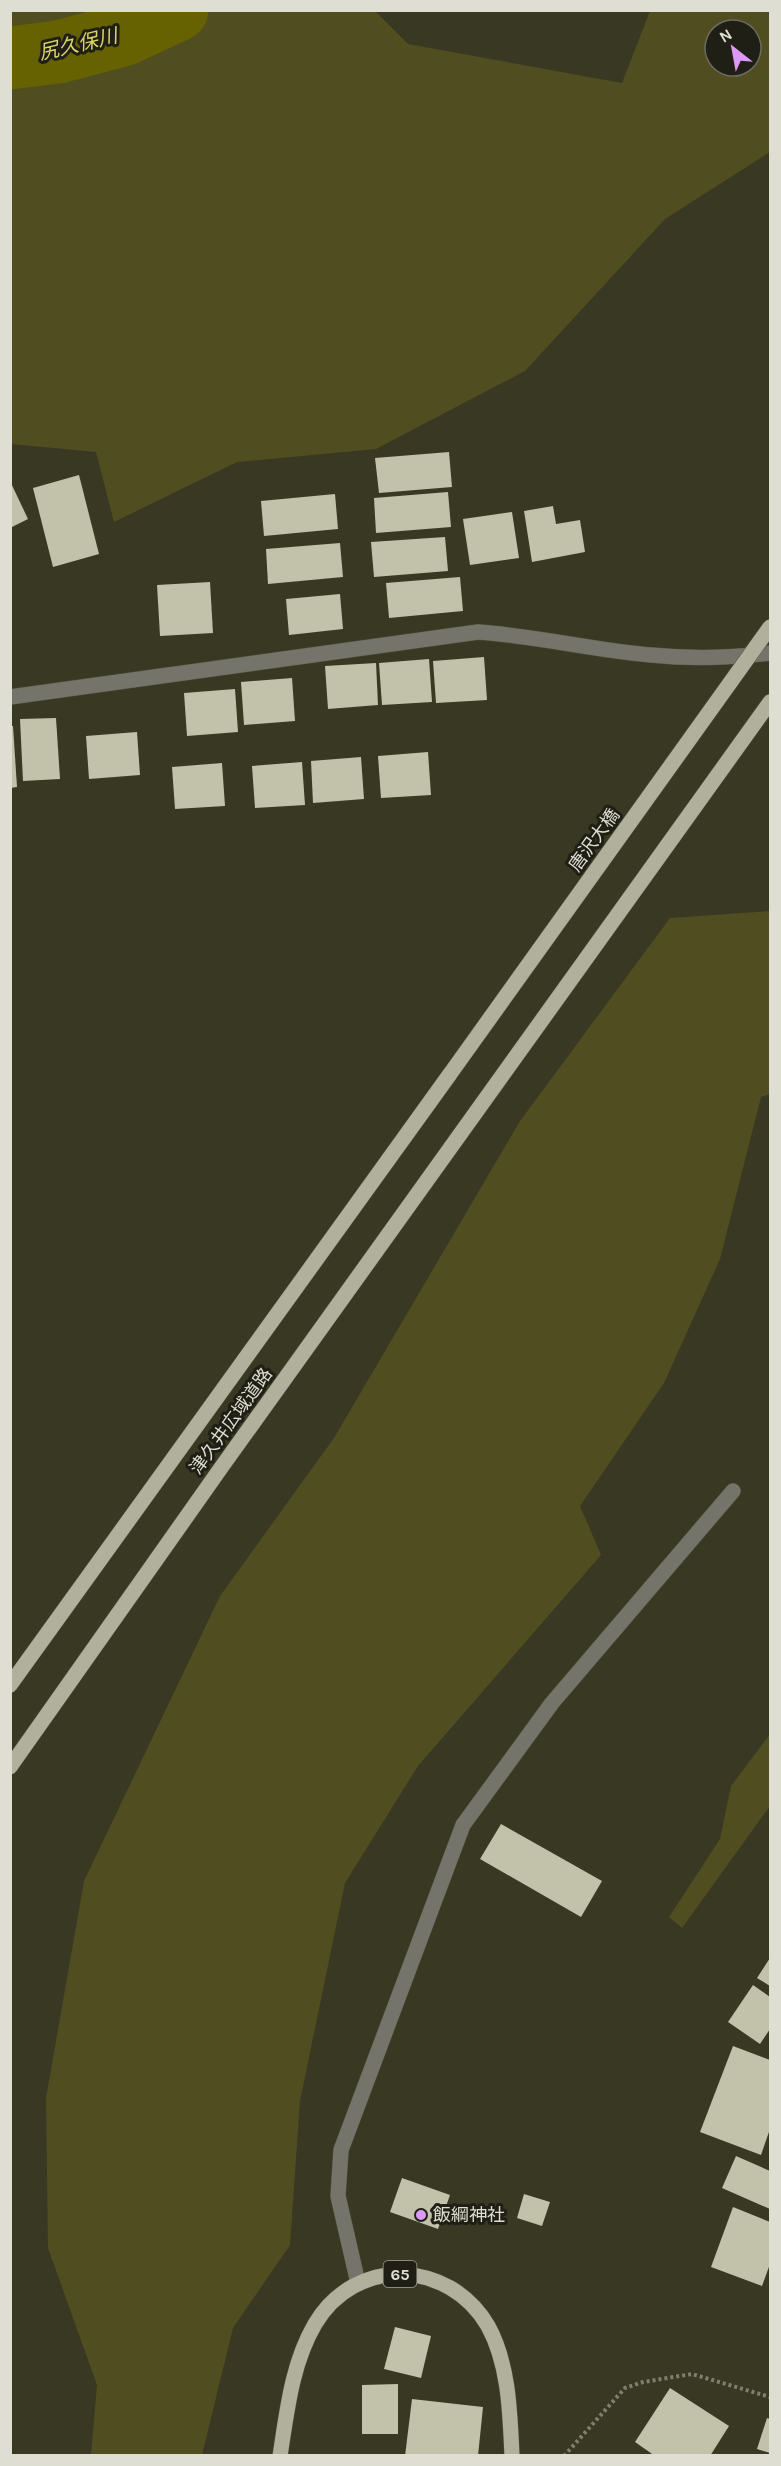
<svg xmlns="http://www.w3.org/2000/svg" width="781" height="2466" viewBox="0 0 781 2466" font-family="Karla,'Noto Sans JP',sans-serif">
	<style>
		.green { fill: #504d21; fill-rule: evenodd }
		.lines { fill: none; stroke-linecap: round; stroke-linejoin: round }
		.river { stroke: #666101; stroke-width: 63 }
		.building { fill: #c2c1a9 }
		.minor-casing { stroke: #575642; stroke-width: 16 }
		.major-casing { stroke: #575642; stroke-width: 16 }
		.path { stroke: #807f6e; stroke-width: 4; stroke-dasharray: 3 3; stroke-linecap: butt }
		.minor { stroke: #74746a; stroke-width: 15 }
		.major { stroke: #b1b09c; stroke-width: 15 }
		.major-bridge-casing { stroke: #575642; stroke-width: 16; stroke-linecap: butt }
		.major-bridge { stroke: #b1b09c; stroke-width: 15 }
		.poi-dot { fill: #db99f5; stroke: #1f1f15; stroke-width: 2 }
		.labels { text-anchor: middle; stroke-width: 6; stroke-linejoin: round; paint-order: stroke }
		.shield { fill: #1f1f15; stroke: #a5a599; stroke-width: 1.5 }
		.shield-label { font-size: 16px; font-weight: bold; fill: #dfded2 }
		.street-label { font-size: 18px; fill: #dfded2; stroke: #1f1f15 }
		.poi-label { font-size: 18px; fill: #dfded2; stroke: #1f1f15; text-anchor: start }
		.water-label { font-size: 20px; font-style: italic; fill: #dbd467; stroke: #1f1f15 }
	</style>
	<rect width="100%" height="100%" fill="#393823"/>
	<g class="green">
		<path d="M10,11H375L408,44L622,83L650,11H770V152L665,219L525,371L376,449L237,462L114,522L96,452L11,444ZM715,30H751V66H715Z"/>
		<polygon points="770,911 770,1094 761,1097 720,1259 664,1383 580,1506 601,1555 418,1766 345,1883 300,2101 290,2245 233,2328 202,2455 91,2455 97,2385 48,2248 46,2098 84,1881 220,1596 334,1438 520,1121 670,918"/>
		<polygon points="770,1734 770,1806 682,1928 669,1917 720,1839 731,1786"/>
	</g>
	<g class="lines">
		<polyline class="river" points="10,58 58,52 123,35 177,10"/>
	</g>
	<g class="building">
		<polygon points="449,452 452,487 379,493 375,458"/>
		<polygon points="79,475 99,554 53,567 33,488"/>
		<polygon points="10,481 28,519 10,528"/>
		<polygon points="448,492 451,527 376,533 374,498"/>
		<polygon points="335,494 338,529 264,536 261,501"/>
		<polygon points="553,506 556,524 580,520 585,552 532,562 524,511"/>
		<polygon points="512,512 519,558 470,565 463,519"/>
		<polygon points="445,537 448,571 374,577 371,542"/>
		<polygon points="340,543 343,577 268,584 266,549"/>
		<polygon points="460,577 463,611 389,618 386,583"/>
		<polygon points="210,582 213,633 160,636 157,585"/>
		<polygon points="340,594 343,629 289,635 286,599"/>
		<polygon points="484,657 487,700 436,703 433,661"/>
		<polygon points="429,659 432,702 382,705 379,663"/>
		<polygon points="376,663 378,705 328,709 325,666"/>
		<polygon points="292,678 295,721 244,725 241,682"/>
		<polygon points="235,689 238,732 187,736 184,693"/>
		<polygon points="56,718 60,779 23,781 20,719"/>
		<polygon points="10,726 13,726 17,787 10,788"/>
		<polygon points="137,732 140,775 89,779 86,736"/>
		<polygon points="428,752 431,795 381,798 378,756"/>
		<polygon points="361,757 364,799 313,803 311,761"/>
		<polygon points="302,762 305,805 255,808 252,766"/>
		<polygon points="222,763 225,806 175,809 172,767"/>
		<polygon points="501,1824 602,1881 581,1917 480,1859"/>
		<polygon points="770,1958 770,1986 757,1978"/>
		<polygon points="753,1985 770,1997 770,2029 760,2044 728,2022"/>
		<polygon points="733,2046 770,2060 770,2129 761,2155 700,2132"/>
		<polygon points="736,2156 770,2171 770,2209 722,2188"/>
		<polygon points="402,2178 450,2195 438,2229 390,2212"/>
		<polygon points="524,2194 550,2202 542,2226 517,2218"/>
		<polygon points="733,2207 770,2222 770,2264 762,2286 711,2267"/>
		<polygon points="395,2327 431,2336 421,2378 384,2369"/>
		<polygon points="398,2384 398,2434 362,2434 362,2385"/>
		<polygon points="670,2388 729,2426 710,2456 655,2456 635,2442"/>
		<polygon points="412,2399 483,2407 478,2456 405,2456"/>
		<polygon points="767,2418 770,2419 770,2453 757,2449"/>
	</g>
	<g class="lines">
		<g class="minor-casing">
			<g id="minor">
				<path d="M10,697L478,632C536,636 593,650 651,655C691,659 731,658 770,653"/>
				<polyline points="358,2283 338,2196 341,2150 463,1825 552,1703 733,1491"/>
			</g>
		</g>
		<g class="major-casing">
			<g id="major">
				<polyline points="10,1685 450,1074"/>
				<polyline points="10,1767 223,1465 770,702"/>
				<path d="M280,2456C287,2411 292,2363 315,2324C355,2256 449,2259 488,2326C509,2364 510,2413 512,2456"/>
			</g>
		</g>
		<polyline class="path" points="564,2456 625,2388 643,2382 692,2374 770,2397"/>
		<use href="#minor" class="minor"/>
		<use href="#major" class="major"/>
		<g class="major-bridge-casing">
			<polyline id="major-bridge" points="450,1074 770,627"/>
		</g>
		<use href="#major-bridge" class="major-bridge"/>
	</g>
	<circle class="poi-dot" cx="421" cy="2215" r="6"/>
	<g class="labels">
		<rect class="shield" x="383.5" y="2261" width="33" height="26" rx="4.5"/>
		<g class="shield-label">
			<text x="400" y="2280">65</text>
		</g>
		<g class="street-label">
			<text transform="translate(594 840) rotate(-54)" y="6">唐沢大橋</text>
			<text transform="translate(231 1421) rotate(-54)" y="6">津久井広域道路</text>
		</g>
		<g class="poi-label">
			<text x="433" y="2221">飯綱神社</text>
		</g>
		<g class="water-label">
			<text transform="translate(78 44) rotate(-13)" y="7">尻久保川</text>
		</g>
	</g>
	<rect width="781" height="2466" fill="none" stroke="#dfded2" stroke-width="24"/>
	<g transform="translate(733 48) rotate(329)"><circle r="28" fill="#1f1f15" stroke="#6c6b61" stroke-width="1.5"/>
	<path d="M0-4.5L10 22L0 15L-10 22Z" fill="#db99f5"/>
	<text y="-9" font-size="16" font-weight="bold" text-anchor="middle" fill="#dfded2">N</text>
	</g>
</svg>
